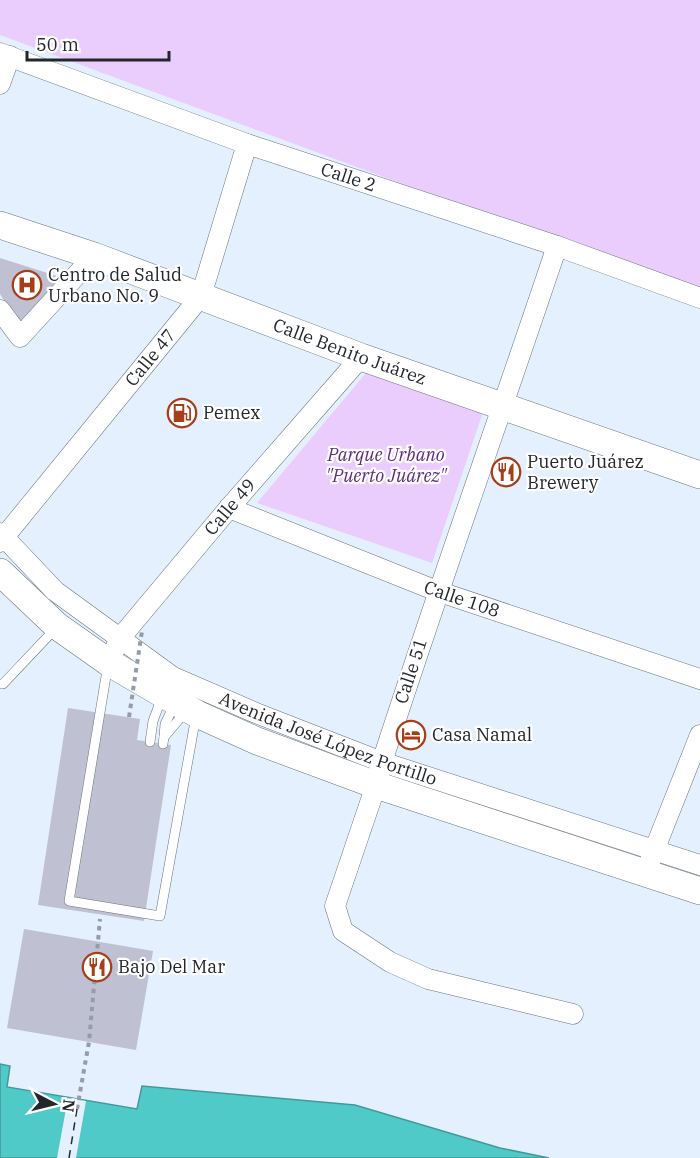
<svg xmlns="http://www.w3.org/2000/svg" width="700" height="1158" viewBox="0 0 700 1158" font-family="'IBM Plex Serif',serif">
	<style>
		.green { fill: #eacdfd }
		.water { fill: #4fcac9; stroke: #42999a; stroke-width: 1.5 }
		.pier { fill: #e4f0fe }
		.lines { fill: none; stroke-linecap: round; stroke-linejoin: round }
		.ferry { stroke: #1b3131; stroke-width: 1.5; stroke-dasharray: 8 6; stroke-linecap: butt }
		.building { fill: #bfc1d2 }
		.lane-casing { stroke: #68727f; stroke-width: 10 }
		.street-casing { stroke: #68727f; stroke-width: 21 }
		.secondary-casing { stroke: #68727f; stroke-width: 28 }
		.path { stroke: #949ca7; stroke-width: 4; stroke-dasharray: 4.5 4.5; stroke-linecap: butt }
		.lane { stroke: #fff; stroke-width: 9 }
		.street { stroke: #fff; stroke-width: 20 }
		.secondary { stroke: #fff; stroke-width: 27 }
		.path-bridge { stroke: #949ca7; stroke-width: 4; stroke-dasharray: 4.5 4.5; stroke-linecap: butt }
		.labels { text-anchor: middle; stroke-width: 4.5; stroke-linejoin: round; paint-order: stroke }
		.street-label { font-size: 18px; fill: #23272c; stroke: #fff }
		.poi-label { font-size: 18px; fill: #23272c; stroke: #fff; text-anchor: start }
		.park-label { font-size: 18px; font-style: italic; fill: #602b7d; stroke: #fff }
	</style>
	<rect width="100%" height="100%" fill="#e4f0fe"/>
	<g class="green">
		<polygon points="0,0 700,0 700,294 0,35"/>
		<polygon points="366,373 483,412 432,563 257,503"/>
	</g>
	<polygon class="water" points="0,1064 10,1066 7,1087 137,1109 142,1086 355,1105 500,1148 549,1158 0,1158"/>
	<polygon class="pier" points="68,1098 86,1101 76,1158 57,1158"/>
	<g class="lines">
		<polyline class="ferry" points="69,1158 77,1109"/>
	</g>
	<g class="building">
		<polygon points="0,258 60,277 20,325 0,294"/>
		<polygon points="68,708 140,719 137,740 171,745 144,921 38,905"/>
		<polygon points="24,929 153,951 136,1050 7,1028"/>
	</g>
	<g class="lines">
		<g class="lane-casing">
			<g id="lane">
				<polyline points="108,664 69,901 160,916 196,716"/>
				<polyline points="0,684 3,684 55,629"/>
				<polyline points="164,737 165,724 175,703"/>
				<polyline points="150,742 153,721 162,697"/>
				<polyline points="163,744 164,737 187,710"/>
			</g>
		</g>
		<g class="street-casing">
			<g id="street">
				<path id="s1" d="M0,53L247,144L557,246L700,298"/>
				<polyline points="0,84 10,56"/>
				<path d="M557,246C499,419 438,589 382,762L376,785L335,906L343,931L390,962L428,979L573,1014"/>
				<polyline points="0,310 20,337 94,256"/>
				<path id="s2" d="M229,508L437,591L700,679"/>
				<path id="s3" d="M0,533L55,591L173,677L256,713L382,762L700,865"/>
				<path id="s4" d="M0,542L201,296L247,144"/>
				<path id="s5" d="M115,649L121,637L229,508L361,357"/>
				<polyline points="650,861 700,735"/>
			</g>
		</g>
		<g class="secondary-casing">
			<g id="secondary">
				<path id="s6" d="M0,225L94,256L361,357L700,475"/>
				<polyline points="0,572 57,626 108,662 197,714 257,741 376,785 700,891"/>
			</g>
		</g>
		<polyline class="path" points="77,1109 89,1042 100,919"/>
		<use href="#lane" class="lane"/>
		<use href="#street" class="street"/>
		<use href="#secondary" class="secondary"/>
		<polyline class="path-bridge" points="129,717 142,631"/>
	</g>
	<defs>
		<g id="hospital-ring" transform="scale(1.5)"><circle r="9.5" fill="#fff" stroke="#a63f19" stroke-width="1.5"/><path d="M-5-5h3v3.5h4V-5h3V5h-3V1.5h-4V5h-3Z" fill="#a63f19"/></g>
		<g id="fuel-ring" transform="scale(1.5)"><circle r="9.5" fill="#fff" stroke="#a63f19" stroke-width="1.5"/><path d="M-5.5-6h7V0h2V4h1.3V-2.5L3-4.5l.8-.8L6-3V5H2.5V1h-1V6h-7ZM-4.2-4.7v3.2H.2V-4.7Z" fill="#a63f19"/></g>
		<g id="restaurant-ring" transform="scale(1.5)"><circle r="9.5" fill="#fff" stroke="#a63f19" stroke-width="1.5"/><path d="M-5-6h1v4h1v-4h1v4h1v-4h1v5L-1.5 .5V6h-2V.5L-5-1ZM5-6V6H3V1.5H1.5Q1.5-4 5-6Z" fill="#a63f19"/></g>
		<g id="hotel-ring" transform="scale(1.5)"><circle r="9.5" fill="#fff" stroke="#a63f19" stroke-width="1.5"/><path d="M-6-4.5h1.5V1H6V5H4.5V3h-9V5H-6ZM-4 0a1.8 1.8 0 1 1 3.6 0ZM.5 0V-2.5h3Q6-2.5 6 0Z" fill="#a63f19"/></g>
	</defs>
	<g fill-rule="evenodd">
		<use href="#hospital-ring" x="27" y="285"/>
		<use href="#fuel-ring" x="182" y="413"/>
		<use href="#restaurant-ring" x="506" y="472"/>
		<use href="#hotel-ring" x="411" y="735"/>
		<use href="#restaurant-ring" x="97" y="967"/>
	</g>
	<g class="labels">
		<g class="street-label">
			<text dy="6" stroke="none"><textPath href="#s1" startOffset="370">Calle 2</textPath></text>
			<text dy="6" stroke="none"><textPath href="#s6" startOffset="372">Calle Benito Juárez</textPath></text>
			<text dy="6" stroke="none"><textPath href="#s4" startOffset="238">Calle 47</textPath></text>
			<text dy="6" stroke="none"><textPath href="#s5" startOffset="183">Calle 49</textPath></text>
			<text dy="6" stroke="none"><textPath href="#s2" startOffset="250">Calle 108</textPath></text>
			<text transform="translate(411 671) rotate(-72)" y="6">Calle 51</text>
			<text dy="6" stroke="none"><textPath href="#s3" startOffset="393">Avenida José López Portillo</textPath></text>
		</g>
		<g class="poi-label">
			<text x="48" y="281">Centro de Salud<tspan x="48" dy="21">Urbano No. 9</tspan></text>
			<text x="203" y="419">Pemex</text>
			<text x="527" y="468">Puerto Juárez<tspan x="527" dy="21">Brewery</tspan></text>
			<text x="432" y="741">Casa Namal</text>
			<text x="118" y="973">Bajo Del Mar</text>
		</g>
		<g class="park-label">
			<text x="386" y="461">Parque Urbano<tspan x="386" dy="21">"Puerto Juárez"</tspan></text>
		</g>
	</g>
	<g transform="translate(54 1104) rotate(97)" stroke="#ffffff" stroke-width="4.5" paint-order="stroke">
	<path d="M0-4.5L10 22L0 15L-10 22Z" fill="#23272c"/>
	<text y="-9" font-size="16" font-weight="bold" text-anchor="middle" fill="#23272c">N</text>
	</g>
	<path d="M27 51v9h142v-9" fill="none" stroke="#23272c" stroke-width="3"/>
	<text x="36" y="51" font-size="18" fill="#23272c" stroke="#ffffff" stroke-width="4.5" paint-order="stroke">50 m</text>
</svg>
